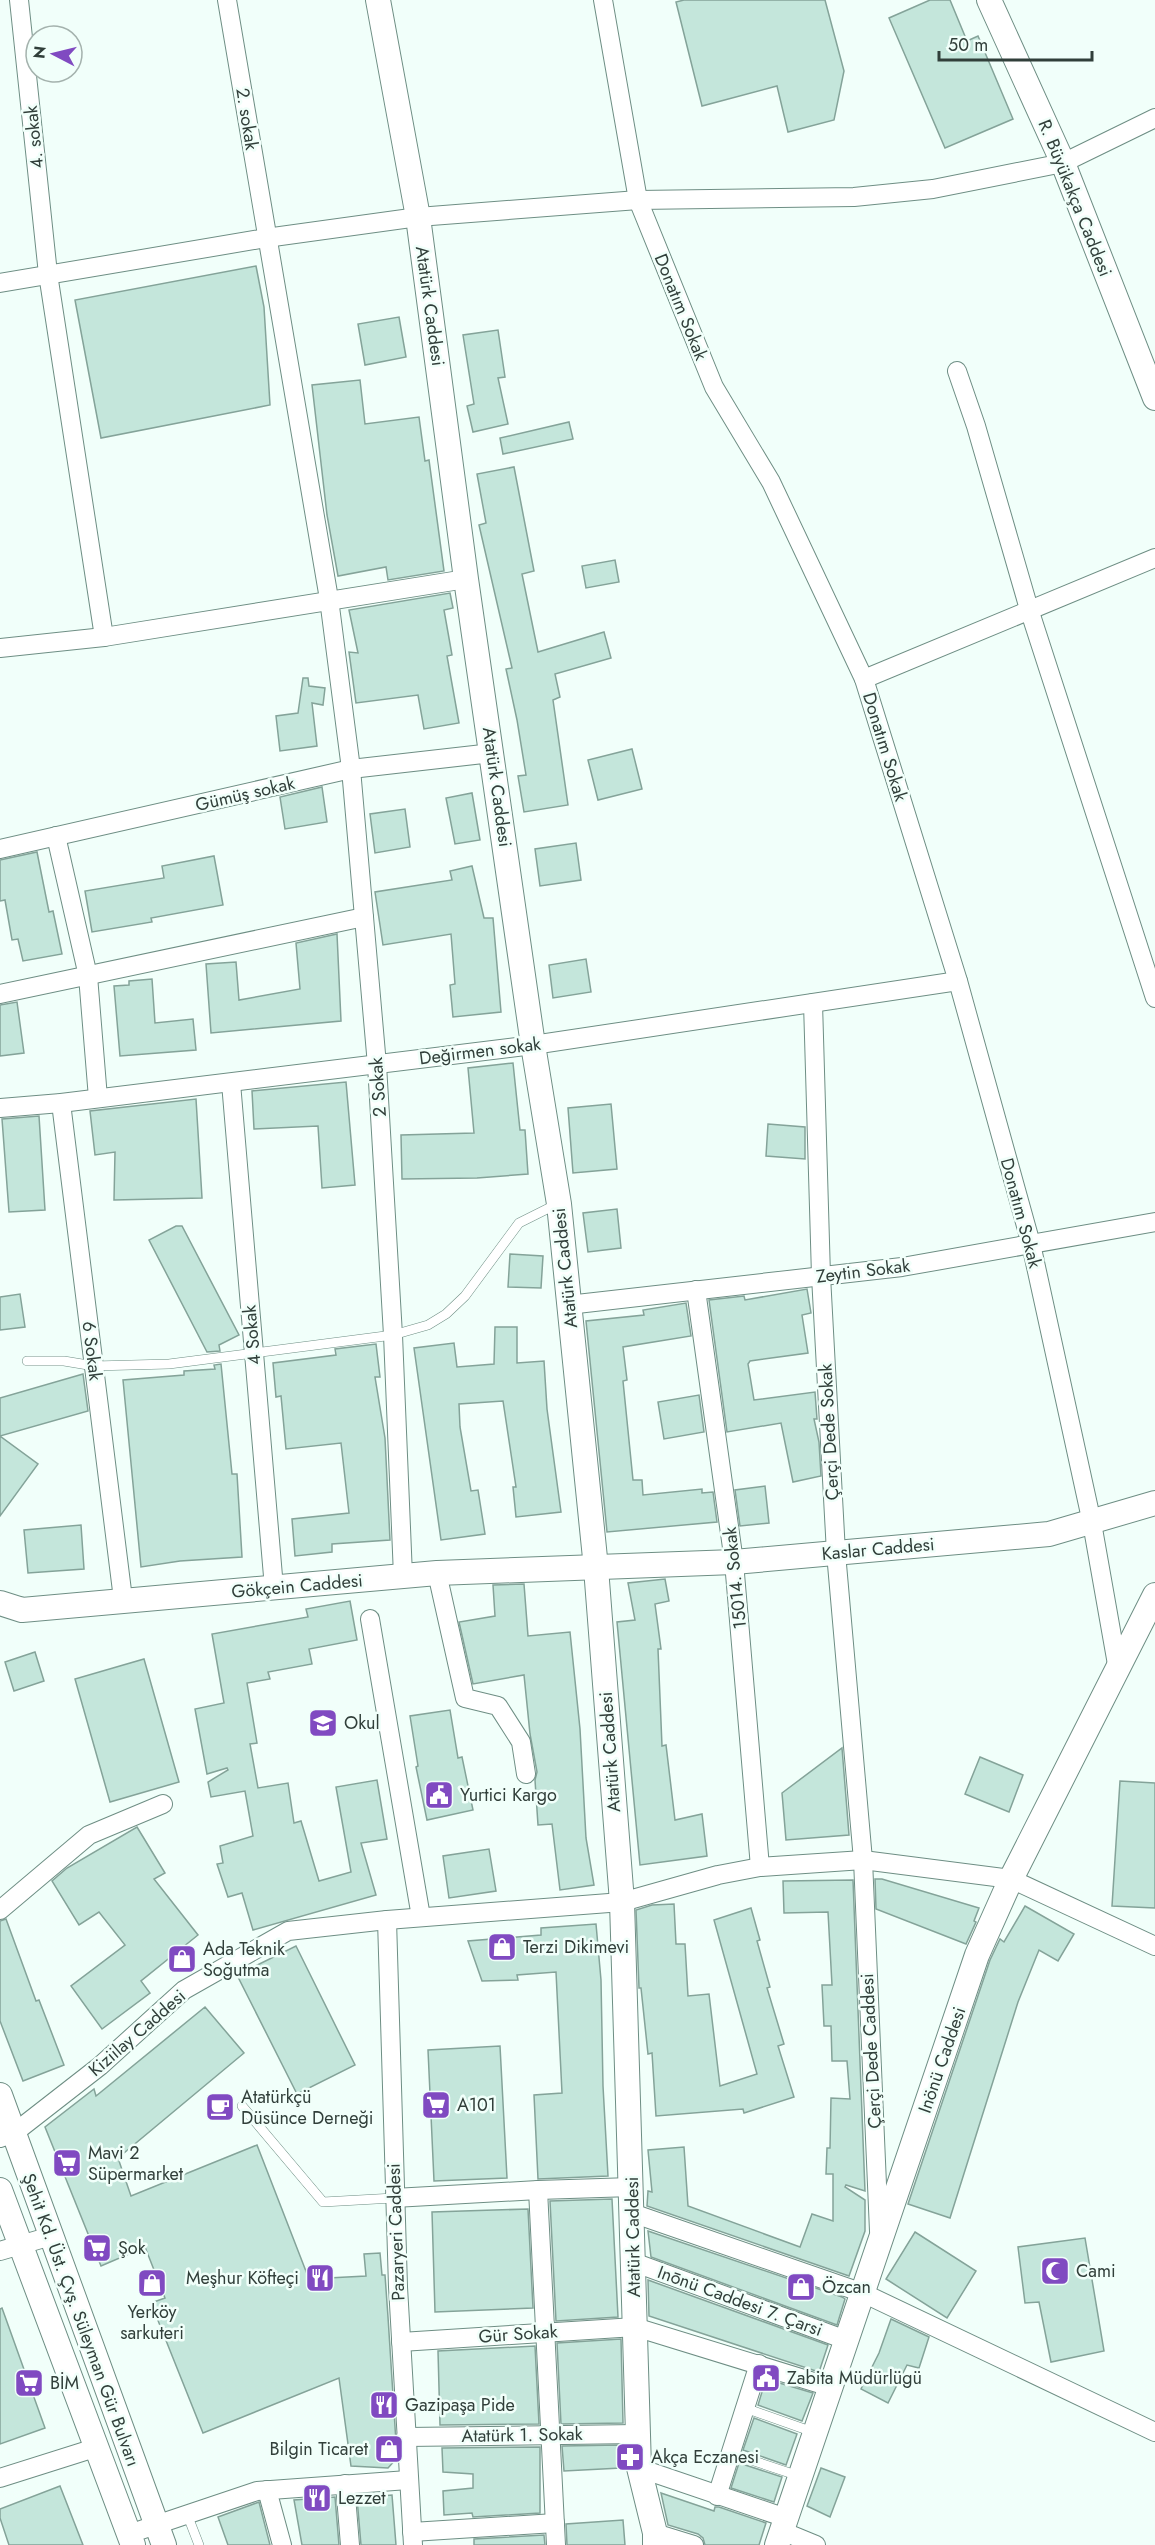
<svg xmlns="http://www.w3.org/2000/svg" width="1155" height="2545" viewBox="0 0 1155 2545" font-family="Jost,sans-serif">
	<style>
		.building { fill: #c4e6db; stroke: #84a399; stroke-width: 1.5 }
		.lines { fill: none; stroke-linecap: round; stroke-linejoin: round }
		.lane-casing { stroke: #6e8e84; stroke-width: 10 }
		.street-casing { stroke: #6e8e84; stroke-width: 20 }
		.secondary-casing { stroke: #6e8e84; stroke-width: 26 }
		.lane { stroke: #fff; stroke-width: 9 }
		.street { stroke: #fff; stroke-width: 18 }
		.secondary { stroke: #fff; stroke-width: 24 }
		.labels { text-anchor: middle; stroke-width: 5; stroke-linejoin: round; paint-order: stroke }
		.street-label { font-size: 18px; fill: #313f3a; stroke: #f1fffa }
		.poi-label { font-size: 18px; fill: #313f3a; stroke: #f1fffa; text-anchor: start }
	</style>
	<rect width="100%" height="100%" fill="#f1fffa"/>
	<g class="building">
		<polygon points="684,0 825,0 844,71 834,120 788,132 777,86 702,106 676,2"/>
		<polygon points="930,0 950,0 967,41 978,36 1013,119 945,148 889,18"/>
		<polygon points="256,266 264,307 270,405 101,438 75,300"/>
		<polygon points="399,317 406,357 365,365 358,324"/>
		<polygon points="498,330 505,377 498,378 508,424 473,432 467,406 474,404 463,335"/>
		<polygon points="360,380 365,424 419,417 425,461 429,460 444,571 388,580 386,567 338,576 327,515 312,385"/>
		<polygon points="569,422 573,439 503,454 500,438"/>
		<polygon points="514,467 534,571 522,574 538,652 604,632 611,658 555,674 560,697 553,700 568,805 524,812 518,776 526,775 517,720 506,669 512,668 479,525 486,523 477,474"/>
		<polygon points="615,560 619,582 586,588 582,566"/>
		<polygon points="450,593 453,608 444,610 452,655 447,656 459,723 424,729 418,695 356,703 349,652 358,653 349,610"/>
		<polygon points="303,678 308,678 309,686 325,688 323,705 312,703 317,746 280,751 276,716 298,713"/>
		<polygon points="632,749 642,789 598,800 588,760"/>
		<polygon points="322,787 327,822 285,829 280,797"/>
		<polygon points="472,793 480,840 455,844 446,798"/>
		<polygon points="405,809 410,847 375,853 370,814"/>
		<polygon points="576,843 581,880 540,886 535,849"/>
		<polygon points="37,852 49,912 53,911 62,954 23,961 18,939 12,940 5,900 0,901 0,860"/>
		<polygon points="214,856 223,905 151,918 152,922 92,932 85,891 164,878 162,866"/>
		<polygon points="472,866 484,918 493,918 501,1012 453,1017 450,985 455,984 451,934 383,945 375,892 452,880 450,871"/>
		<polygon points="337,934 341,1021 211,1033 206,964 236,962 239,1000 300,989 296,943"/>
		<polygon points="586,959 591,992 553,998 549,965"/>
		<polygon points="152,979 155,1023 193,1019 196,1050 120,1056 114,986 129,985 129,981"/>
		<polygon points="17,1002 24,1053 0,1056 0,1005"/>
		<polygon points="513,1063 520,1130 525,1130 528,1174 477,1178 402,1179 401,1135 474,1133 468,1068"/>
		<polygon points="346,1082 355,1185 322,1188 318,1126 254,1129 252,1091"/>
		<polygon points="196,1099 202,1198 114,1200 115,1152 95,1155 90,1111"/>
		<polygon points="611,1104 617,1169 573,1173 568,1108"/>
		<polygon points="39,1116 45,1210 9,1212 2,1119"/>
		<polygon points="768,1124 805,1127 805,1159 766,1156"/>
		<polygon points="617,1209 621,1248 588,1252 583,1213"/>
		<polygon points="176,1226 182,1226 239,1335 219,1345 220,1351 207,1352 149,1240"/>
		<polygon points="510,1254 543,1256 541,1288 508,1287"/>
		<polygon points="807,1289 811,1313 802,1315 808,1353 750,1361 748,1364 754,1400 815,1392 817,1419 814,1419 819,1442 821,1476 793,1482 781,1423 727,1432 709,1300 744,1296 745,1300"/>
		<polygon points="20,1294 25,1327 0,1330 0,1297"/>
		<polygon points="686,1303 691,1336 623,1347 627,1380 623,1381 633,1480 642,1480 643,1495 702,1489 702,1493 713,1492 717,1522 607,1532 586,1321 644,1315 643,1310"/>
		<polygon points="495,1327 517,1327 517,1363 544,1361 547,1409 561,1512 516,1517 513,1487 516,1487 503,1401 459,1404 460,1427 471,1491 478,1490 485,1534 441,1540 414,1348 454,1343 457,1367 494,1364"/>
		<polygon points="376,1344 380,1377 375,1377 385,1438 390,1540 332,1544 332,1552 295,1556 292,1519 349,1513 341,1443 286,1449 281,1396 276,1397 273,1363 336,1355 335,1349"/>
		<polygon points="221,1364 232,1474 237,1474 242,1557 180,1561 141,1567 123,1380 184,1375 184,1371 215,1369 214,1365"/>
		<polygon points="83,1374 88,1411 0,1436 0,1398"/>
		<polygon points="699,1395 704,1432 664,1439 658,1402"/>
		<polygon points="0,1436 38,1464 0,1516"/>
		<polygon points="765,1486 769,1523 740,1526 735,1490"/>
		<polygon points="81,1525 84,1569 28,1573 24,1530"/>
		<polygon points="665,1579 669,1601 655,1604 661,1649 658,1649 662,1746 666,1745 675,1820 702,1814 707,1856 640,1865 617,1622 635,1620 628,1583"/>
		<polygon points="524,1584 528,1636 570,1632 580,1729 586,1838 594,1885 560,1890 552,1824 538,1825 535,1780 537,1772 530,1734 524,1675 473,1684 459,1622 495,1616 493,1585"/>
		<polygon points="350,1601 357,1640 309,1649 312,1664 268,1672 270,1679 247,1683 257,1743 250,1744 258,1788 288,1783 294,1823 301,1821 319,1881 351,1872 336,1787 377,1780 387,1839 361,1843 376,1895 253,1930 242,1893 228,1897 217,1864 223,1863 220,1846 253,1836 245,1791 211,1797 208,1782 228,1770 227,1768 207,1774 195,1709 224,1703 212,1634 308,1617 306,1609"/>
		<polygon points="35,1652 44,1681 14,1691 5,1662"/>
		<polygon points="144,1659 179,1782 110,1802 75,1679"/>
		<polygon points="450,1710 458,1758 462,1757 473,1810 427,1820 416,1767 418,1766 410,1716"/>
		<polygon points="842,1748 849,1835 786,1840 782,1793"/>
		<polygon points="980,1757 1023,1775 1009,1812 965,1794"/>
		<polygon points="1120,1781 1155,1783 1155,1908 1112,1906"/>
		<polygon points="137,1827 165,1873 154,1879 198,1935 141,1981 150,1993 102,2029 71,1986 125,1945 99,1912 79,1925 52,1881 67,1868"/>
		<polygon points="489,1849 496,1891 449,1898 443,1856"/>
		<polygon points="875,1879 882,1879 979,1908 974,1921 976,1922 966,1944 876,1909"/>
		<polygon points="853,1880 865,2191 846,2185 845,2187 865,2200 865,2231 849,2276 647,2206 648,2191 652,2192 648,2150 684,2147 688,2206 800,2247 812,2214 833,2221 833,2174 826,2174 827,2148 830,2148 831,2098 850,2099 847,2061 832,2061 831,2026 824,2026 822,1985 832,1985 828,1912 784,1913 783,1881"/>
		<polygon points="674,1904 676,1944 685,1944 688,1996 709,1994 720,2086 757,2074 714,1920 751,1908 760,1940 757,1941 770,1987 767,1988 784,2044 778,2046 794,2097 744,2113 743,2109 656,2116 652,2053 648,2054 641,1988 639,1988 636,1910 652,1905"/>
		<polygon points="1025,1906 1074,1934 1058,1961 1039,1950 1018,2002 950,2218 908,2204 990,1960 1000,1939 1004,1942"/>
		<polygon points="6,1919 36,2001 39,2000 64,2065 23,2081 0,2021 0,1921"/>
		<polygon points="596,1924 601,1980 603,2086 608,2176 538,2179 534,2095 562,2093 556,1972 517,1975 518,1980 482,1981 468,1941 541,1935 541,1928"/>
		<polygon points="296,1946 355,2065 297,2094 237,1975"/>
		<polygon points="205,2007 244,2053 118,2158 131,2196 257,2145 309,2279 366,2276 364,2254 380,2253 382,2275 385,2275 388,2317 397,2458 388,2468 351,2466 339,2378 203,2433 151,2303 165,2298 145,2247 101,2266 45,2127 94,2089 96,2096"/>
		<polygon points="500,2046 507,2178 434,2181 428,2050"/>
		<polygon points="612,2199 618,2317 556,2321 550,2201"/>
		<polygon points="528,2209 533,2308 435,2312 432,2212"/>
		<polygon points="648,2231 842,2297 845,2299 837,2325 651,2257"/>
		<polygon points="915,2232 976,2271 947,2318 886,2279"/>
		<polygon points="1085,2238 1104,2351 1051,2362 1039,2302 1025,2303 1018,2247"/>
		<polygon points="648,2280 828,2345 819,2372 649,2316"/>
		<polygon points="2,2308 45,2428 0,2444 0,2309"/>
		<polygon points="891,2319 929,2337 919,2368 907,2365 888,2403 861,2389 879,2353"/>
		<polygon points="621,2339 623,2423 561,2424 557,2343"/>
		<polygon points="535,2346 539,2424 440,2425 438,2351"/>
		<polygon points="766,2379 813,2393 802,2421 758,2405"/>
		<polygon points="754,2418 797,2434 786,2465 743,2450"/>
		<polygon points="620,2445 621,2468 564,2471 562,2446"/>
		<polygon points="540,2447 540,2513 473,2517 472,2513 444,2515 443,2491 473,2488 473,2474 443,2472 442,2448"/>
		<polygon points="739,2463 782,2477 774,2502 731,2488"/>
		<polygon points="821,2468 845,2477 830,2517 807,2506"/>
		<polygon points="60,2486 83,2545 9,2545 0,2518 0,2509"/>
		<polygon points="661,2493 714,2511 715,2507 719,2507 766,2523 759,2545 705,2545 703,2538 698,2534 668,2525"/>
		<polygon points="392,2495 396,2545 361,2545 357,2498"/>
		<polygon points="335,2497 339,2545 302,2545 294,2500"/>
		<polygon points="259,2502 270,2545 228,2545 218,2517"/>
		<polygon points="623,2520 625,2545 567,2545 566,2524"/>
		<polygon points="544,2535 545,2545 474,2545 474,2539"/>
	</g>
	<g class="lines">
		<g class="lane-casing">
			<g id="lane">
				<polyline points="27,1361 64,1361 94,1366 169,1364 393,1335 428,1325 446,1314 465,1296 519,1223 557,1204"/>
				<polyline points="242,2106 323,2202 394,2198"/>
				<polyline points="745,2408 813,2432"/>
				<polyline points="730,2453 799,2476"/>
				<polyline points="187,2514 199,2545"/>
			</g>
		</g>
		<g class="street-casing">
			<g id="street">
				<polyline points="19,0 48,274 104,637"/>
				<polyline points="227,0 329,599 351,769 377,1065 393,1335 403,1576"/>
				<polyline points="603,0 638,200 714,387 771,482 864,679 958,981 1031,1244 1092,1523 1118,1670"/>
				<polyline points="0,283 266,238 418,217 638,200 854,197 933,189 1063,163 1155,118"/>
				<polyline points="957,371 976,426 1029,609 1155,998"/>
				<polyline points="0,648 104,637 466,579"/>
				<polyline points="864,679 1155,558"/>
				<polyline points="56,836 88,976 98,1098"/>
				<polyline points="0,849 351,769 492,753"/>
				<polyline points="0,994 364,917"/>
				<polyline points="813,1003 821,1276 836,1553 863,1860 879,2231"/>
				<polyline points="231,1083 274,1588"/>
				<polyline points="61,1103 123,1599"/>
				<polyline points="0,1108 61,1103 533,1045 958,981"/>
				<polyline points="696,1290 734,1562 760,1867"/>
				<polyline points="568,1305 902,1267 1155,1222"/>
				<polyline points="437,1573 465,1698 498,1706 521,1742 526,1774"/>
				<polyline points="370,1619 421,1917"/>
				<polyline points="0,1910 89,1835 163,1804"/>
				<polyline points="387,1920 398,2287 413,2545"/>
				<polyline points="0,2138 14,2133 100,2066 184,1990 288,1931 387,1920 622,1902 718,1875 760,1867 863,1860 1011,1879 1155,1946"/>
				<polyline points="394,2198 538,2190"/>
				<polyline points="632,2213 863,2293 1155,2432"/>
				<polyline points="0,2251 51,2236"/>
				<polyline points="633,2262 846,2340"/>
				<polyline points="401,2342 635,2327 830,2387"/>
				<polyline points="406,2437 637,2434"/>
				<polyline points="639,2468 786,2518"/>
				<polyline points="0,2478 98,2447"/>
				<polyline points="345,2484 350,2545"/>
				<polyline points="267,2490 282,2545"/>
				<polyline points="717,2496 759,2364"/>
				<polyline points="782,2531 816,2545"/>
				<polyline points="412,2532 555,2523"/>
				<polyline points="655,2533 694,2545"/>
				<polyline points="129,2534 257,2491 408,2480"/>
				<polyline points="556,2545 538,2190 632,2187"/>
			</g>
		</g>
		<g class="secondary-casing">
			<g id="secondary">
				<polyline points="378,0 418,217 466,579 533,1045 559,1204 596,1568 622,1902 639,2468 655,2533 655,2545"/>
				<polyline points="989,0 1063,163 1155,398"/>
				<polyline points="0,1603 22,1610 437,1573 734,1562 1049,1534 1155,1503"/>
				<polyline points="0,2095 164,2545"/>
				<polyline points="0,2190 133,2545"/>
				<polyline points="777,2545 977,1955 1011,1879 1155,1595"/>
			</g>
		</g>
		<use href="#lane" class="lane"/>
		<use href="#street" class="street"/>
		<use href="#secondary" class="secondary"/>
	</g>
	<defs>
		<g id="school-square" transform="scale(1.5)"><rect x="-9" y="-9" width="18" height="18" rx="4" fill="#804ac1" stroke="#f1fffa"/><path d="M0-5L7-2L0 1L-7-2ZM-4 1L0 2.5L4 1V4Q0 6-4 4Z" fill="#fff"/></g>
		<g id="civic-square" transform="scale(1.5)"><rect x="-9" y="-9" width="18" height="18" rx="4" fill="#804ac1" stroke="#f1fffa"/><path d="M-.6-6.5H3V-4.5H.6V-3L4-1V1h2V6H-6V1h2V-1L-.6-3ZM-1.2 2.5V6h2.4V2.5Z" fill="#fff"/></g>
		<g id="shop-square" transform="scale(1.5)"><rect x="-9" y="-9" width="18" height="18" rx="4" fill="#804ac1" stroke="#f1fffa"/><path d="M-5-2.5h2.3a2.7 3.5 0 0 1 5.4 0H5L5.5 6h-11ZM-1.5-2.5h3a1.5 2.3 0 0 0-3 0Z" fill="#fff"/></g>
		<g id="supermarket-square" transform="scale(1.5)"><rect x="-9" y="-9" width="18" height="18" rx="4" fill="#804ac1" stroke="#f1fffa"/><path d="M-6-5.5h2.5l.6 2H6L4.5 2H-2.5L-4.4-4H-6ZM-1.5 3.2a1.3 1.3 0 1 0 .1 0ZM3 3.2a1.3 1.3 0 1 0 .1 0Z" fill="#fff"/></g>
		<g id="cafe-square" transform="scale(1.5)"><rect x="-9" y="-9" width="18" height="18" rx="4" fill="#804ac1" stroke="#f1fffa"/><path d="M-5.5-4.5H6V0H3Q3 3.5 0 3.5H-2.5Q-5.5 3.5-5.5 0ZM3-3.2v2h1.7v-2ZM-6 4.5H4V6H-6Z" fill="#fff"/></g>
		<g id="mosque-square" transform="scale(1.5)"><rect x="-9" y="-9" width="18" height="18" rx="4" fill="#804ac1" stroke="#f1fffa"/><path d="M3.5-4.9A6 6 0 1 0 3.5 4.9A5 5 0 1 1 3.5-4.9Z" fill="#fff"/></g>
		<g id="restaurant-square" transform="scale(1.5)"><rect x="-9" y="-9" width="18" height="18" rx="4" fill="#804ac1" stroke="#f1fffa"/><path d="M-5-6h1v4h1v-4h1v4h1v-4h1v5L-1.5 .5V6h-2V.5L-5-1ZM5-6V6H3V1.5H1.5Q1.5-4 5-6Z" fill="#fff"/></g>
		<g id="pharmacy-square" transform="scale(1.5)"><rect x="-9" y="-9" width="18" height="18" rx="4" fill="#804ac1" stroke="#f1fffa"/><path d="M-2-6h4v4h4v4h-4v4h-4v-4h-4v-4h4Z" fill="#fff"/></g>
	</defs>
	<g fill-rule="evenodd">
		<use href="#school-square" x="323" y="1723"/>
		<use href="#civic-square" x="439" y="1795"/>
		<use href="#shop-square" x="502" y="1947"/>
		<use href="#shop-square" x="182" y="1959"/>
		<use href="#supermarket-square" x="436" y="2105"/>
		<use href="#cafe-square" x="220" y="2107"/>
		<use href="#supermarket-square" x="67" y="2163"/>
		<use href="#supermarket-square" x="97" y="2248"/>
		<use href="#mosque-square" x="1055" y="2271"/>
		<use href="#restaurant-square" x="320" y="2278"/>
		<use href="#shop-square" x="152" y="2283"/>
		<use href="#shop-square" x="801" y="2287"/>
		<use href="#civic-square" x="766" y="2378"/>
		<use href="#supermarket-square" x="29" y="2383"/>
		<use href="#restaurant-square" x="384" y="2405"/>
		<use href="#shop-square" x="389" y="2449"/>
		<use href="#pharmacy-square" x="630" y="2457"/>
		<use href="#restaurant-square" x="317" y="2498"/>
	</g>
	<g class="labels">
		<g class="street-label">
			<text transform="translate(247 119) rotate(81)" y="6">2. sokak</text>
			<text transform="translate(34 137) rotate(-96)" y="6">4. sokak</text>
			<text transform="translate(1075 198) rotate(68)" y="6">R. Büyükakça Caddesi</text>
			<text transform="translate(430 306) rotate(82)" y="6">Atatürk Caddesi</text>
			<text transform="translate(681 307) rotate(68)" y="6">Donatım Sokak</text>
			<text transform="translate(885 747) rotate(73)" y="6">Donatım Sokak</text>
			<text transform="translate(497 787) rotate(82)" y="6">Atatürk Caddesi</text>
			<text transform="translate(245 794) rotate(-13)" y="6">Gümüş sokak</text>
			<text transform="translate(480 1051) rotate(-7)" y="6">Değirmen sokak</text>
			<text transform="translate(378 1087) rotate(-94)" y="6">2 Sokak</text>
			<text transform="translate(1021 1213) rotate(75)" y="6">Donatım Sokak</text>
			<text transform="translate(565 1268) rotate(-96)" y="6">Atatürk Caddesi</text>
			<text transform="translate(863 1271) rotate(-7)" y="6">Zeytin Sokak</text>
			<text transform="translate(252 1335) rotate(-95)" y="6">4 Sokak</text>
			<text transform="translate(92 1351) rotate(83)" y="6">6 Sokak</text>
			<text transform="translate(829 1432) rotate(-93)" y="6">Çerçi Dede Sokak</text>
			<text transform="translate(878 1549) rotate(-5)" y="6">Kaslar Caddesi</text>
			<text transform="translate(735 1578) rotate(-96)" y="6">15014. Sokak</text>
			<text transform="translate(297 1586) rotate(-5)" y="6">Gökçein Caddesi</text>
			<text transform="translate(610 1752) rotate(-94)" y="6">Atatürk Caddesi</text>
			<text transform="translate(137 2033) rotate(-41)" y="6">Kiziilay Caddesi</text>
			<text transform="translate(871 2051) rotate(-93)" y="6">Çerçi Dede Caddesi</text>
			<text transform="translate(942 2060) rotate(-71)" y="6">Inönü Caddesi</text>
			<text transform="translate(396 2232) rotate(-92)" y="6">Pazaryeri Caddesi</text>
			<text transform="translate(633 2237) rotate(-91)" y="6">Atatürk Caddesi</text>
			<text transform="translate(740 2301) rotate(20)" y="6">Inōnü Caddesi 7. Çarsi</text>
			<text transform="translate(81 2320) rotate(70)" y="6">Şehit Kd. Üst. Çvş. Süleyman Gür Bulvarı</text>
			<text transform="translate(518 2334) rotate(-4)" y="6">Gür Sokak</text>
			<text transform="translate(522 2435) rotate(-1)" y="6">Atatürk 1. Sokak</text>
		</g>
		<g class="poi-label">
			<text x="344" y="1729">Okul</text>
			<text x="460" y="1801">Yurtici Kargo</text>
			<text x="523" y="1953">Terzi Dikimevi</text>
			<text x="203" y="1955">Ada Teknik<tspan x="203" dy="21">Soğutma</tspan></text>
			<text x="241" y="2103">Atatürkçü<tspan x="241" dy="21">Düsünce Derneği</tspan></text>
			<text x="457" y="2111">A101</text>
			<text x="88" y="2159">Mavi 2<tspan x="88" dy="21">Süpermarket</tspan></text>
			<text x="118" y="2254">Şok</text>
			<text x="1076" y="2277">Cami</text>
			<text x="299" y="2284" text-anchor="end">Meşhur Köfteçi</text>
			<text x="822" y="2293">Özcan</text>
			<text x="152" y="2318" text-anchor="middle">Yerköy<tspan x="152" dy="21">sarkuteri</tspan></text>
			<text x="787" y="2384">Zabita Müdürlügü</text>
			<text x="50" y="2389">BİM</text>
			<text x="405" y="2411">Gazipaşa Pide</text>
			<text x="368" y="2455" text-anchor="end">Bilgin Ticaret</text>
			<text x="651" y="2463">Akça Eczanesi</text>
			<text x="338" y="2504">Lezzet</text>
		</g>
	</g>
	<g transform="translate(54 54) rotate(277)"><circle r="28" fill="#f1fffa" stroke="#a4b2ad" stroke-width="1.5"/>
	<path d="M0-4.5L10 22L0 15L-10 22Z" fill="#804ac1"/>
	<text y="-9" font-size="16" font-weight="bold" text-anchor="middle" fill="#313f3a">N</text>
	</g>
	<path d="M939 51v9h153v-9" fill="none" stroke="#313f3a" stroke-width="3"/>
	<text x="948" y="51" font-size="18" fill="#313f3a" stroke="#f1fffa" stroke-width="4.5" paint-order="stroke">50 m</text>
</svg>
